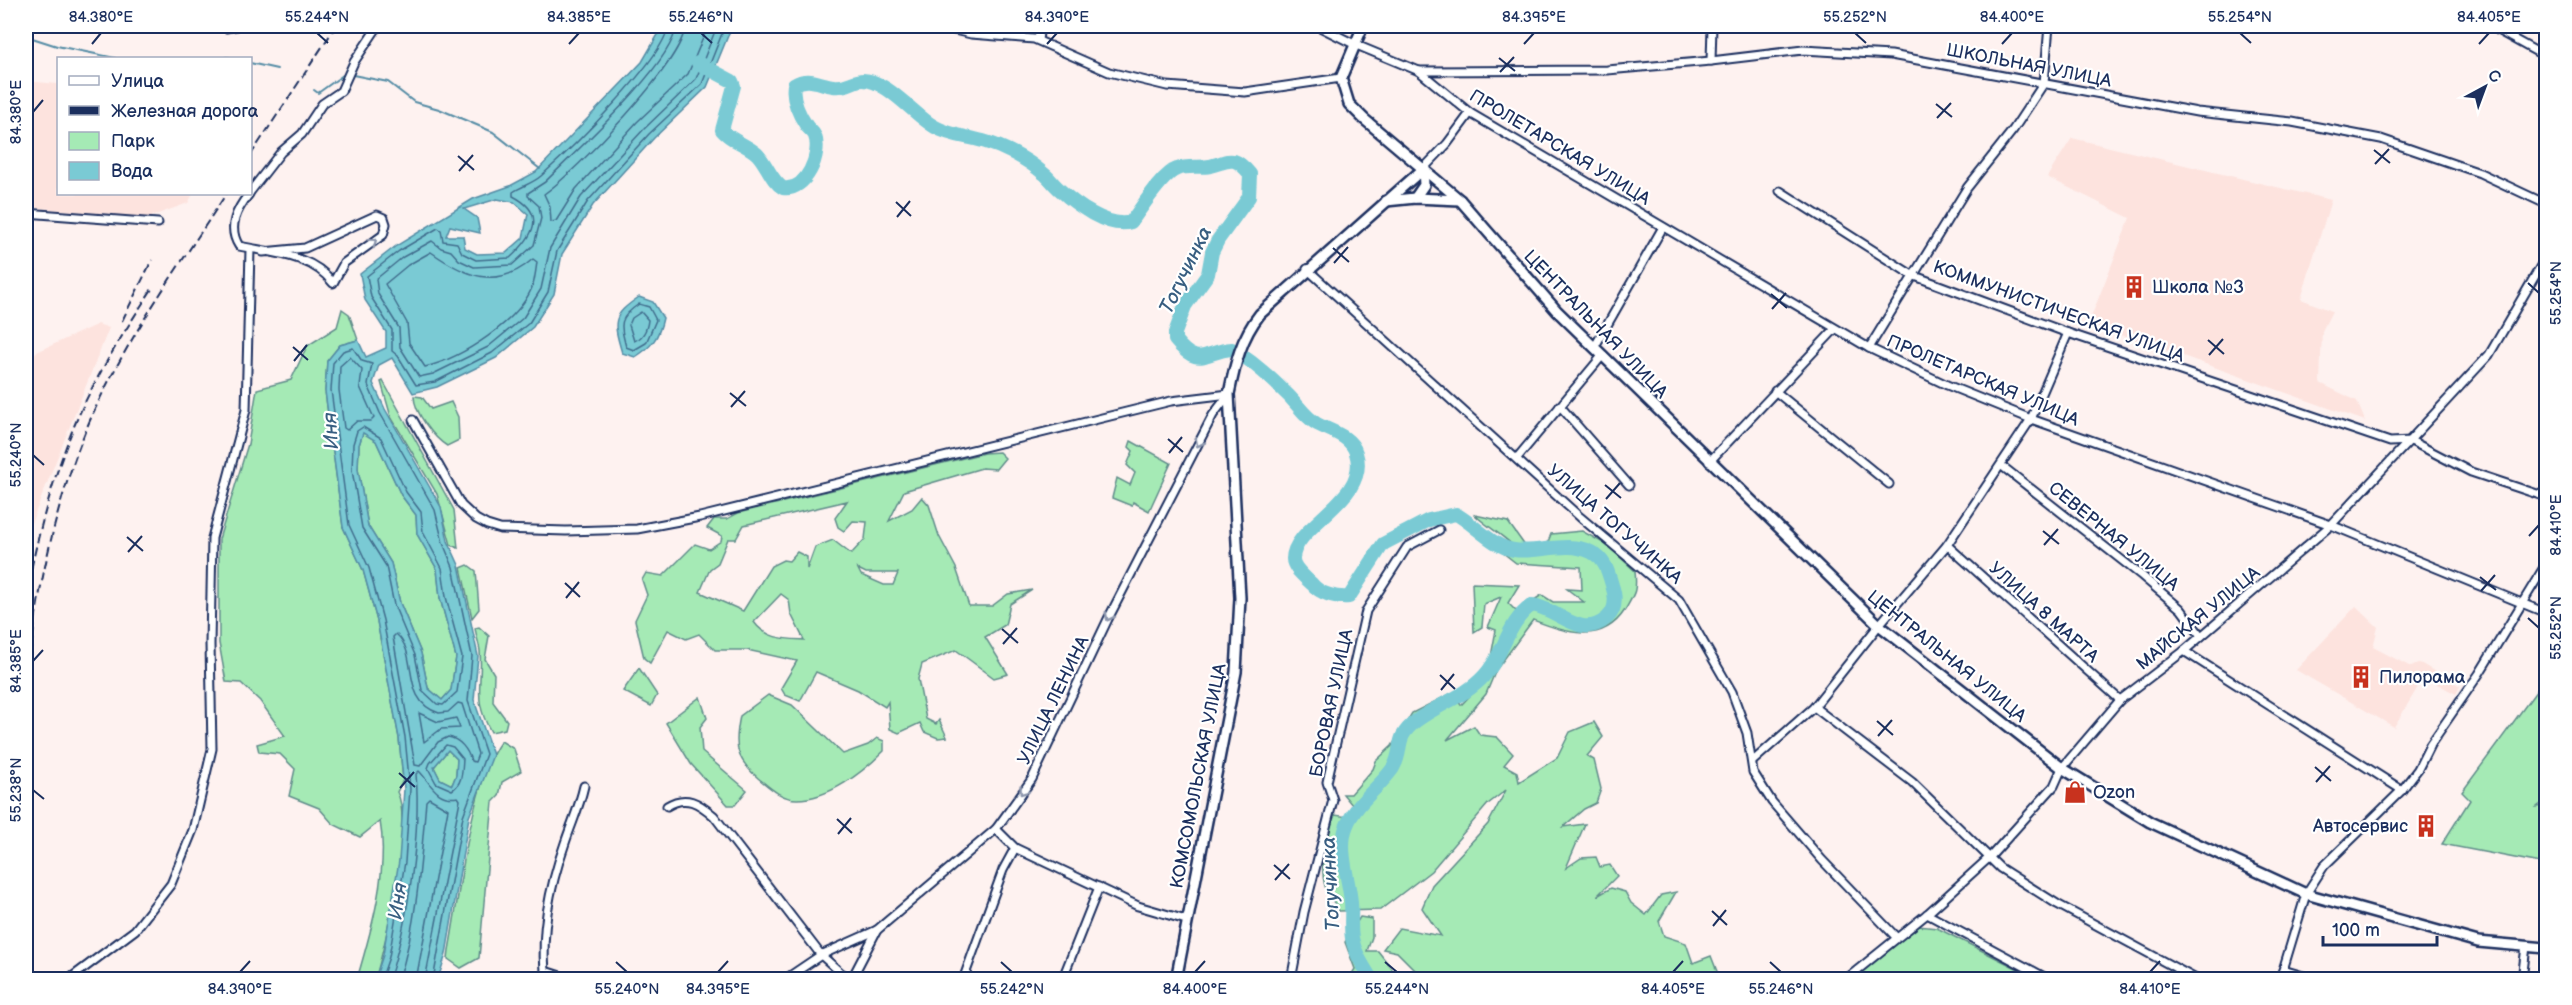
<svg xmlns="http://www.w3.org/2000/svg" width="2572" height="1005" viewBox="0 0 2572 1005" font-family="'Balsamiq Sans',sans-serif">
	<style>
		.built { fill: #fde3de }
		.green { fill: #a5eab5; stroke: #608c8a; stroke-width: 1.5; fill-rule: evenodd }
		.water { fill: #7acad4; stroke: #548ca5; stroke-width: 1.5; fill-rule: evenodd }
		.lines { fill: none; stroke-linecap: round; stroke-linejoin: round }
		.shore { stroke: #416d8d; stroke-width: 1.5 }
		.stream { stroke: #548ca5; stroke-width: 2 }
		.river { stroke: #7acad4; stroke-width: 14 }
		.street-casing { stroke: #1b2f5e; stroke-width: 11 }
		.secondary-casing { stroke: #1b2f5e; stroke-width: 14 }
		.street { stroke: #fff; stroke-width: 7 }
		.secondary { stroke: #fff; stroke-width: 9 }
		.rail { stroke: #1b2f5e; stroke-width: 2; stroke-dasharray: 9 4.5; stroke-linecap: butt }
		.oneway { stroke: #8d97ae }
		.ticks { fill: none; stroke: #1b2f5e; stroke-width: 2 }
		.labels { text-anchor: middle; stroke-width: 4.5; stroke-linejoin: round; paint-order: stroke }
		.street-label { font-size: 18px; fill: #1b2f5e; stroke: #fff }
		.poi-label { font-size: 18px; fill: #1b2f5e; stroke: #fff; text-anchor: start }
		.water-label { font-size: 20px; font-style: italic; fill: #385e81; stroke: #fff }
		.neatline { fill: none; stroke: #1b2f5e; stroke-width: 2 }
		.ticks-label { font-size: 15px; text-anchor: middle; fill: #1b2f5e }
	</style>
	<rect width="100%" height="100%" fill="#fef2f0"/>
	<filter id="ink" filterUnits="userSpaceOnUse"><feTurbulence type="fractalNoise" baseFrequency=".0167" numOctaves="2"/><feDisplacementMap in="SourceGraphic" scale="12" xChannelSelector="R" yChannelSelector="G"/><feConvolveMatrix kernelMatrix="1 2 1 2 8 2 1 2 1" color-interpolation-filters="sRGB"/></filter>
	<g filter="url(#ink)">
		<g class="built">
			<polygon points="26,81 58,84 58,194 193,194 188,203 147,218 26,207"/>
			<polygon points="2072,138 2331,200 2301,299 2332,311 2322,331 2320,383 2357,401 2365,421 2155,346 2088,325 2130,218 2047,177"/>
			<polygon points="98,324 109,328 30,526 26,558 26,357"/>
			<polygon points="2356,606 2378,627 2373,647 2411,667 2420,663 2460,686 2456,694 2424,677 2394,727 2296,670"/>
		</g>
		<g class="green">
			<path d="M342,309L349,314L358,340L340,345L327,361L325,391L343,527L363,570L377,621L399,738L403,780L397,792C413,820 386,945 375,979H357C371,932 389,870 380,821L360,837L333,824L319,808L289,796L295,769L280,754L259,752L257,744L285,736L260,701L241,683L226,682L219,643V539L248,444L257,389L291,380L307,346L337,327Z"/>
			<polygon points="383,381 454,510 458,548 451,545 437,494 391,417 381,382"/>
			<path d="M414,396L422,397L431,409L451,402L458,417L459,440L447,446C434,438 414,412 414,396Z"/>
			<polygon points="363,432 376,441 401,495 416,515 417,534 437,569 440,598 456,657 451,690 442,700 428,688 421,653 400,603 391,563 368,526 358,469 359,445"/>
			<polygon points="1131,441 1171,463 1149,511 1133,502 1132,506 1112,498 1117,478 1130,485 1135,473 1127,465 1133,451 1129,447"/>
			<path d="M999,452L1005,458L996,469L982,468L904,491L889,521L912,509L922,497L929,505L939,536L956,568L969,606H992L1008,594L1032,590L1010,604L1005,625L985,637L1008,674L994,678L956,650L922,664L918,679L926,719L936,724L939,720L947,737L938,738L924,732L920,723L899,733L890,729L888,702L885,707L858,690L816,672L800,701L785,695L781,688L797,661L747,650H715L699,634L686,639L668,630L650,663L644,658L635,620L647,595L642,580L646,573L663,576L695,544L709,549L721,541L722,536L707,528L714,519H727L738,513L984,453ZM847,501L835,518L838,527L844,531L853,521L867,522L865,539L851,554L833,540L815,547L807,569V557L797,552L789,561L783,560L771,566L743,611L700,592L710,569L718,563L728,539H736L744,525ZM858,569L866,573H898L893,585H884L861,575ZM781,594L789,600L791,614L804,640C785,639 766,639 754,622Z"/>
			<path d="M1475,515L1508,522L1528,550L1548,542L1551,534L1582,531L1607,545L1635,571C1637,591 1635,593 1625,610C1602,646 1565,632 1533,620L1496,670L1486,694L1447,740L1474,726L1480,735L1497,737L1513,754L1504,765L1517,772L1519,782L1557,758L1570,732L1594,722L1603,737L1587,756L1594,760L1601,789L1596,803L1584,809L1563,827L1585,824L1566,868L1581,858L1596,857L1600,867L1610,865L1617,876L1597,896L1611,888L1625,892L1631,903L1646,915L1661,895L1676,892L1659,921L1664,936L1686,943L1693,963L1711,956L1720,979H1424L1397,952L1383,949L1399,928L1441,936L1422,908L1432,885L1488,824L1506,790L1488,804L1431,871L1380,910L1339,911C1335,903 1327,894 1325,886C1319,865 1326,835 1335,815L1348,817L1353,806L1343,794H1351L1373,769L1376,761L1392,746L1412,713L1452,693L1461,705L1487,678L1496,630L1488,627L1501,597L1484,604L1482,627L1474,632L1472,583L1519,585L1508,603L1516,611L1542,595L1553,602H1584L1567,589L1582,590L1581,567L1516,563L1498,549L1520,554C1514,542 1487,527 1475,515Z"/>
			<polygon points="468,565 476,571 479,609 472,618 461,568"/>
			<path d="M479,627L489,636L485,659L494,674L493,702L507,721L505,729L491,732C472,698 483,685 480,651C479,643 476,635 475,628Z"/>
			<polygon points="639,668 657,695 651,706 623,691"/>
			<polygon points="2540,686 2546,688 2546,800 2537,807 2546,806 2546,864 2442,844 2470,800 2462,792"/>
			<path d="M768,695L792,705L843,754L868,745L877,738L884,741V751C863,772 829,799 797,799C781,799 769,787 758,778C735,758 734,745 740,716Z"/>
			<polygon points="700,697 707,718 700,727 702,752 747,790 735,805 728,805 691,764 666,723"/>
			<path d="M501,741L514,749L521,771L502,782L499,796L493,802L479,958L461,968L448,959L449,950C459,897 471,782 501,741Z"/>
			<polygon points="448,750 457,759 456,775 452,785 440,779 434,767"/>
			<polygon points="1360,917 1372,919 1372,937 1367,951 1378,951 1400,979 1353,980 1350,977 1355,969 1345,942"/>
			<polygon points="1918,926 1937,928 2038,979 1852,979"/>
		</g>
		<g class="water">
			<path d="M663,26H732L707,87L654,138L593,205L562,254L554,294L533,327L496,358L437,387L413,393L392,358L379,365L373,383L385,409L441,507L448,541L459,565L478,656L474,700L493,755L469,817L446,954L438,979H375L383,955L399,861L404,789L399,738L377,621L363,570L343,527L325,391L327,361L340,345L358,340L366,357L386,348V332L365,300L360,274L396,246L473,199L510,186L536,172L642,62ZM497,199L514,202L528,214L523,238L506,253L477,254L465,248L463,236H446L450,226L480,233L477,218L464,209ZM363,433L376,441L401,495L416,515L417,534L437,569L440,598L456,657L451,690L442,700L428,688L421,653L400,603L391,563L368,526L358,469L359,445ZM448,750L457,759L456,775L452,785L440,779L434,767Z"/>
			<path d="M639,297L653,302L663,318C659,337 652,347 635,357L622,353C613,322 611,316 639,297Z"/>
		</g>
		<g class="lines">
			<g class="shore">
				<path d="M668,26C665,58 568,152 541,176C533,183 522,186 513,192V196C548,214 533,237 510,258L476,260L462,253L457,243L443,241L441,230L438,228L399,251L367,276L371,297L392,330V351L398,356L416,385L435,382L492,353L529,323L548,292L557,251L588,201L649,134L702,84L725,26"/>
				<path d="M676,26C674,63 574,153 545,182L528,193V196L539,206L541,218L534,245L512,265L474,267L459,260L451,251L441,248L432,241L403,257L376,279L378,294L399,328L400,347L419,377L433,374L488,347L523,318L541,289L550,248L581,197L644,129L696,79L717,26"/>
				<path d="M685,26C684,61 575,173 544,194L550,207L551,222L556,221L576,189L637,122L688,74L708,26"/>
				<path d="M431,252C465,276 497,291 533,259L537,262C536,269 535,278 533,285C520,321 462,358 425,367L409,343L407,323L385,284L408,265Z"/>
				<path d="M639,304L649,307L656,320L646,343L634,350L626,347C620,324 618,318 639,304Z"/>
				<path d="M641,312L648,320C647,329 643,338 634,341L629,325L632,318Z"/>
				<polygon points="350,357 362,370 360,387 374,418 371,421 357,421 347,430 344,428 339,390 340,366"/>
				<polygon points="363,427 381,438 406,492 421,512 423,532 442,568 446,597 462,657 457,692 443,705 437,704 422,690 415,655 394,605 386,566 362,528 352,470 353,444 357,431"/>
				<path d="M396,634C420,654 399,700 439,713L448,712L458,703L462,704L478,754L475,762L471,761C468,750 460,739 448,737L438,742L420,766L415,765L393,637Z"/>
				<polygon points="419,713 438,722 456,718 460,728 441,729 424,742"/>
				<path d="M446,745L453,747L463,759C462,770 463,784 452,790L436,783L428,768L430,763Z"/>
				<polyline points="381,980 389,957 405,862 410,789 405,737 383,620 369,568 349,525 331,390 333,363 343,351 353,348 362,361 372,364 368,385 380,413 435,510 443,543 453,567 472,656 468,701 486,754 463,816 433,980"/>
				<path d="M389,980C408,923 421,833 416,774L419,771C431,783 436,801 458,797L460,800L425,980"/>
				<path d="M399,980C417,923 421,860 426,801L429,798L448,809L416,980"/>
			</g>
			<g class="stream">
				<polyline points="26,36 57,46 115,58"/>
				<polyline points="226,57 231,58"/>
				<polyline points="212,58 215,58"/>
				<polyline points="250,63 277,69"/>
				<polyline points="353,75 388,82 414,102 439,109 493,132 540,169"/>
				<polyline points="314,90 318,93 343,75"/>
			</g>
			<path class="river" d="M698,63L732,81L734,86L722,130C731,141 746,144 757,154C767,164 771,181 783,188C806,192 822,154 815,136C813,131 808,129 806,125C798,113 792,98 794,85C808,76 819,84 833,86C848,88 852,80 863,80C887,80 915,116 935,127C951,136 966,136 983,141C1004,147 1027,159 1043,173C1049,177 1053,184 1059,189C1075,204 1108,229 1131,222C1141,209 1162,174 1177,169C1188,165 1199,168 1210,166C1230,161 1233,154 1250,174L1249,197L1218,240L1212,252L1208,274L1185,306L1175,333V340C1199,370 1205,351 1232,349C1253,361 1271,378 1288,395C1298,405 1305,417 1317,424C1331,431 1351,436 1356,453C1371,499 1293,525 1293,559C1293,568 1305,577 1312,584C1320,594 1336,598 1349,597L1383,544L1429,520L1456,514C1474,524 1493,547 1514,550C1539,554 1566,540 1591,552C1605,559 1608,571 1612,585C1616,597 1617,609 1607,618C1580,641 1560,609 1532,605C1507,622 1504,655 1484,676C1465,697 1438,704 1416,721C1392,740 1405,748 1393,768C1380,787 1356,803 1347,825C1337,847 1349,879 1351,902C1352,914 1350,927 1352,938C1355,954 1364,967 1372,980"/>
			<g class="street-casing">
				<g id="street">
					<polyline points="217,26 226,28 237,26"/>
					<polyline points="937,26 971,34 1034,39 1109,72 1167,86 1245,92 1341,78"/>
					<polyline points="1318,26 1354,44 1419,71 1607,70 1711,61 1803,50 1891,55 2197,112 2292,122 2381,139 2480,173 2546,204"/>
					<polyline points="2490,26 2546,57"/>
					<polyline points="1038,40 1040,26"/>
					<polyline points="1711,61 1712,26"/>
					<polyline points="1419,71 1470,113 1869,348 1947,385 2031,419 2331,525 2546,613"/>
					<polyline points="1423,169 1447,144 1470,113"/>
					<polyline points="1780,191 1912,275 2068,333 2390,442 2411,441 2471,472 2546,497"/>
					<polyline points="250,192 281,152 302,134 322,104 341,91 354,62 378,26"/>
					<path d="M249,194C237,209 227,227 239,246C271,253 312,254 333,283L344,263L383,235L386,224L384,218L377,215L305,248L263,252"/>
					<polyline points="26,213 158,223"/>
					<polyline points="1307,269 1580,517 1679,600 1732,692 1747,733 1753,772 1772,802 1822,860 1896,937"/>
					<polyline points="1594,348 1663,227"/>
					<polyline points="1869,348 1967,188 2013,130 2044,83 2049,26"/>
					<polyline points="1775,391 1889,484"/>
					<polyline points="1560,406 1629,485"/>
					<polyline points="413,420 461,505 476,519 487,525 500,529 566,531 637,529 700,517 1171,401 1229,394"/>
					<polyline points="1517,458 1602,356"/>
					<polyline points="1709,462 1835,329"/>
					<polyline points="2002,466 2142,576 2181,609 2201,636"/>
					<polyline points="1947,545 2120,700"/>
					<polyline points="2184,651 2402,790"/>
					<polyline points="1814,707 1912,782 2000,868 2057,904 2198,980"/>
					<polyline points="1753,761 1814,707 1879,625 1947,545 2031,419 2068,333"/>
					<path d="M667,806C686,794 699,803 714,816L821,955L849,980"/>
					<polyline points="996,829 1015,848 1138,906 1186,920"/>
					<polyline points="1927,914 2050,980"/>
					<polyline points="2283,970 2317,980"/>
					<polyline points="68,980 135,930 171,884 193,830 212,749 210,644 212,538 246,410 250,249"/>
					<path d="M573,980L545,971C541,929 551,883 565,843C572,822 579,808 584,786"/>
					<polyline points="784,980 821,955 877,930"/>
					<polyline points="851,980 877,930 996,829 1032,779 1108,619 1213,415 1229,394"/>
					<polyline points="963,980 1003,870 1015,848"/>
					<polyline points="1062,980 1099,887"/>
					<polyline points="1291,980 1304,912 1333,800 1327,782 1366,611 1407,547 1439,530"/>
					<polyline points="1845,980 1927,914 1991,856 2054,786 2062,768 2120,700 2184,651 2331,525 2489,355 2546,257"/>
					<polyline points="2280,980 2306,894 2324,866 2402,790 2418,769 2430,745 2479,674 2546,564"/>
					<polyline points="2522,980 2526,946"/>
				</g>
			</g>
			<g class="secondary-casing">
				<g id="secondary">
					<polyline points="1363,26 1341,78 1349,104 1364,119 1460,200 1557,311 1879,625 2062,768 2150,822 2306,894 2478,942 2546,948"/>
					<polyline points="1415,198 1424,185 1423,169"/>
					<polyline points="1386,201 1415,198 1460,200"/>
					<path d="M1176,980L1236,672L1240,598L1229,394C1235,364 1241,338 1260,314L1423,169"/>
				</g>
			</g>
			<use href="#street" class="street"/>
			<use href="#secondary" class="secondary"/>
			<g class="rail">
				<polyline points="250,156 336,26"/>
				<polyline points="122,321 152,260"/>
				<polyline points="26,438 26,496"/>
				<path d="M26,595C37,537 52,479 75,424C95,377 124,332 152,289"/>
				<path d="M26,688C36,600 52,514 85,432C120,347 177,270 226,194"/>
			</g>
		</g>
		<defs><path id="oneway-chevron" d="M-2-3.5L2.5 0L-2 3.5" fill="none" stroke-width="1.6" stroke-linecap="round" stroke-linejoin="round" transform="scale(1.5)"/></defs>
		<g class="oneway">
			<use href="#oneway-chevron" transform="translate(373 242) rotate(-37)"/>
			<use href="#oneway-chevron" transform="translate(1199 443) rotate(117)"/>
			<use href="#oneway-chevron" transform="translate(1109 617) rotate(117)"/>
			<use href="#oneway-chevron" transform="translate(1023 791) rotate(126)"/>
		</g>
	</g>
	<path class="ticks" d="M317,33L328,43M701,33L712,43M1855,33L1866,43M2240,33L2251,43M92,44L101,33M569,44L579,33M1047,44L1057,33M1524,44L1534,33M2002,44L2012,33M2479,44L2489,33M1499,58L1515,71M1500,72L1514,57M1936,104L1952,117M33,112L43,100M1937,118L1951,103M2374,150L2390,163M458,156L474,170M2375,164L2389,149M459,171L473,155M896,202L911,216M897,217L910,201M1333,248L1349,262M1334,263L1348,247M2528,283L2539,293M1771,294L1787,308M1772,309L1786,293M2208,340L2224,354M293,347L308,360M2209,355L2223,339M294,361L307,345M730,393L746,406M731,407L745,391M1168,439L1183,452M1169,453L1182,437M33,455L44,465M1605,485L1621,498M1606,499L1620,483M2043,531L2059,544M2529,536L2539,525M127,537L143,551M2044,545L2058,529M128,552L142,536M2480,577L2496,590M565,583L580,597M2481,591L2495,575M566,598L579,582M2528,618L2539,628M1002,629L1018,643M1003,644L1017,628M33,661L43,650M1440,675L1455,689M1441,690L1454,674M1877,721L1893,735M1878,736L1892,720M2315,767L2331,781M399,773L415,787M2316,782L2330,766M400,788L414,772M33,790L44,799M837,819L852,833M838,834L851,818M1274,865L1290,879M1275,880L1289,864M1712,911L1727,925M1713,926L1726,910M616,962L627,972M1001,962L1012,972M1385,962L1397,972M1770,962L1781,972M240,972L250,961M718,972L728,961M1195,972L1205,961M1673,972L1683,961M2150,972L2160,961"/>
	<defs>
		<g id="building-bare" transform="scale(1.8)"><path d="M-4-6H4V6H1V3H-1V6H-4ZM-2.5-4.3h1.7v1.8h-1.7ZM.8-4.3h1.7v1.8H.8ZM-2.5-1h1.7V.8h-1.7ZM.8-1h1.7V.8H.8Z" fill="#c8321e" stroke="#fff" stroke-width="2.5" paint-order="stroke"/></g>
		<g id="shop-bare" transform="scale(1.8)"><path d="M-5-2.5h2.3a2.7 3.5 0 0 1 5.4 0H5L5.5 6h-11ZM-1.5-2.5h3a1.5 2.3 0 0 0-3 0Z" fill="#c8321e" stroke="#fff" stroke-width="2.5" paint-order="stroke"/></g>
	</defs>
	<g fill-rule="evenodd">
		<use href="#building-bare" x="2134" y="287"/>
		<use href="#building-bare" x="2361" y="677"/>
		<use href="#shop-bare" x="2075" y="792"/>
		<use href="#building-bare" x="2426" y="826"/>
	</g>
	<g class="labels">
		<g class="street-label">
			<text transform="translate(2029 65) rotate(11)" y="6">ШКОЛЬНАЯ УЛИЦА</text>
			<text transform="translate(1560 147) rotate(31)" y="6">ПРОЛЕТАРСКАЯ УЛИЦА</text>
			<text transform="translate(2059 311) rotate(20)" y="6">КОММУНИСТИЧЕСКАЯ УЛИЦА</text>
			<text transform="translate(1596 324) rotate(46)" y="6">ЦЕНТРАЛЬНАЯ УЛИЦА</text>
			<text transform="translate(1983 380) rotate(23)" y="6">ПРОЛЕТАРСКАЯ УЛИЦА</text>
			<text transform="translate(1615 524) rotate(41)" y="6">УЛИЦА ТОГУЧИНКА</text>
			<text transform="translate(2114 536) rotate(39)" y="6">СЕВЕРНАЯ УЛИЦА</text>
			<text transform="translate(2044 612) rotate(42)" y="6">УЛИЦА 8 МАРТА</text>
			<text transform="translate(2198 618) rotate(-39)" y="6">МАЙСКАЯ УЛИЦА</text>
			<text transform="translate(1947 656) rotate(39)" y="6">ЦЕНТРАЛЬНАЯ УЛИЦА</text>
			<text transform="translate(1053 700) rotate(-64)" y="6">УЛИЦА ЛЕНИНА</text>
			<text transform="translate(1331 703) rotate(-78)" y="6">БОРОВАЯ УЛИЦА</text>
			<text transform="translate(1198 776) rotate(-79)" y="6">КОМСОМОЛЬСКАЯ УЛИЦА</text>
		</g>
		<g class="poi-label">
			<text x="2152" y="293">Школа №3</text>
			<text x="2379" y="683">Пилорама</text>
			<text x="2093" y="798">Ozon</text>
			<text x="2408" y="832" text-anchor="end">Автосервис</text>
		</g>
		<g class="water-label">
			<text transform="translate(1185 270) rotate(-64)" y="7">Тогучинка</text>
			<text transform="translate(330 431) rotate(-93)" y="7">Иня</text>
			<text transform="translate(1330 884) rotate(-93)" y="7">Тогучинка</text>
			<text transform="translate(397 901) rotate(-82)" y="7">Иня</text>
		</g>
	</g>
	<rect width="2572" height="1005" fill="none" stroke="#fff" stroke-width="66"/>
	<rect x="57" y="57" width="195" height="138" fill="#ffffff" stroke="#a4acbf" stroke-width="1.5"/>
	<rect x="69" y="76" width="30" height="9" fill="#ffffff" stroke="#a4acbf" stroke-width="1.5"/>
	<text x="111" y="87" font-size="18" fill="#1b2f5e">Улица</text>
	<rect x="69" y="106" width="30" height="9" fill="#1b2f5e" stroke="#a4acbf" stroke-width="1.5"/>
	<text x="111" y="117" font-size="18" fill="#1b2f5e">Железная дорога</text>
	<rect x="69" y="132" width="30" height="18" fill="#a5eab5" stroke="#a4acbf" stroke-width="1.5"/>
	<text x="111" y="147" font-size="18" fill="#1b2f5e">Парк</text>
	<rect x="69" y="162" width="30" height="18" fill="#7acad4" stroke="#a4acbf" stroke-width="1.5"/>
	<text x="111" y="177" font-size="18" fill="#1b2f5e">Вода</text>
	<g transform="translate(2485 87) rotate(41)" stroke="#ffffff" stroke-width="4.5" paint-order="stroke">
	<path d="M0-4.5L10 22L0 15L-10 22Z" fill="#1b2f5e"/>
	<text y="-9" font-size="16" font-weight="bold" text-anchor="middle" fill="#1b2f5e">С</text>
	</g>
	<path d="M2323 936v9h114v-9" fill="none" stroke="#1b2f5e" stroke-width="3"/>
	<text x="2332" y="936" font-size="18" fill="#1b2f5e" stroke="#ffffff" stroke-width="4.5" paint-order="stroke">100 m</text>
	<rect x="33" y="33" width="2506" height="939" class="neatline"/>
	<g class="ticks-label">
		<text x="101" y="22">84.380°E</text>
		<text x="317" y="22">55.244°N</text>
		<text x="579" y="22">84.385°E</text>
		<text x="701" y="22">55.246°N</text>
		<text x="1057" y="22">84.390°E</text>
		<text x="1534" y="22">84.395°E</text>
		<text x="1855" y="22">55.252°N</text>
		<text x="2012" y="22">84.400°E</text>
		<text x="2240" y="22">55.254°N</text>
		<text x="2489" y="22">84.405°E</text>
		<text transform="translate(16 112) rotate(-90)" y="5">84.380°E</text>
		<text transform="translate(2556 293) rotate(-90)" y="5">55.254°N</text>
		<text transform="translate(16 455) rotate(-90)" y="5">55.240°N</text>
		<text transform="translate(2556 525) rotate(-90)" y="5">84.410°E</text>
		<text transform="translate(2556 628) rotate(-90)" y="5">55.252°N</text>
		<text transform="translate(16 661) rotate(-90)" y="5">84.385°E</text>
		<text transform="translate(16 790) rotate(-90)" y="5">55.238°N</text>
		<text x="240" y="994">84.390°E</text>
		<text x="627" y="994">55.240°N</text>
		<text x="718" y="994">84.395°E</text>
		<text x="1012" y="994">55.242°N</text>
		<text x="1195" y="994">84.400°E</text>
		<text x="1397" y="994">55.244°N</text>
		<text x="1673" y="994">84.405°E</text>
		<text x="1781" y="994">55.246°N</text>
		<text x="2150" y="994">84.410°E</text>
	</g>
</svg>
